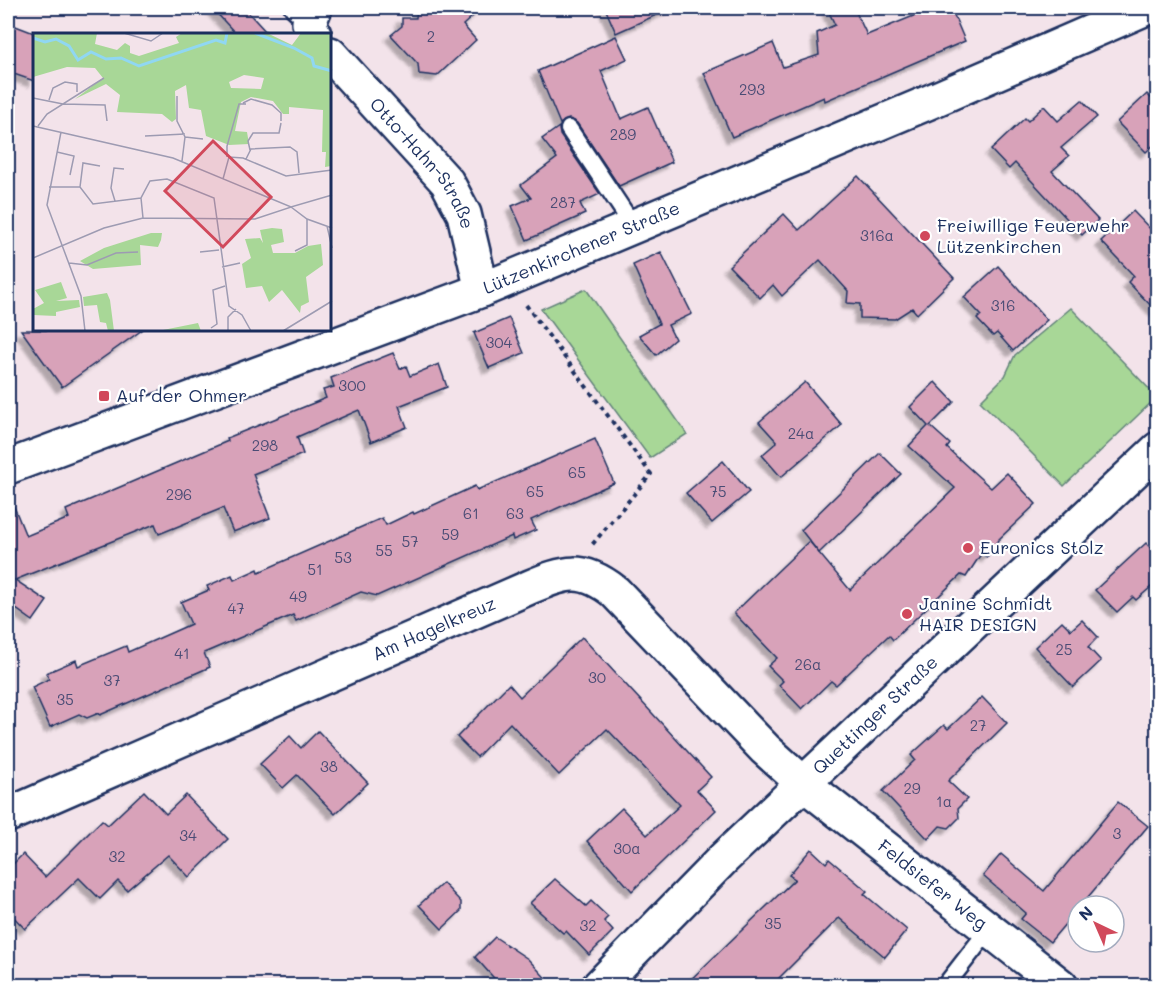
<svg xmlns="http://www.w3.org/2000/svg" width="1165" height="993" viewBox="0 0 1165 993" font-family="Mali,sans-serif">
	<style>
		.green { fill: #a8d797; stroke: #62837a; stroke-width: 1.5 }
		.building { fill: #d8a2b9; stroke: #1b2f5e; stroke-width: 1.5; filter: url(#shadow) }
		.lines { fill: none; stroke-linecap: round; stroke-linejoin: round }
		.service-casing { stroke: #1b2f5e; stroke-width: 21 }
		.minor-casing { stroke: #1b2f5e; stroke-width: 38 }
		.tertiary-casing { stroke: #1b2f5e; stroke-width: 38 }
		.secondary-casing { stroke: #1b2f5e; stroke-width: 38 }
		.path { stroke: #1b2f5e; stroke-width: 4; stroke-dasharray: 4.5 4.5; stroke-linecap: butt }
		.service { stroke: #fff; stroke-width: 16 }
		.minor { stroke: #fff; stroke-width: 33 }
		.tertiary { stroke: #fff; stroke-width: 33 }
		.secondary { stroke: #fff; stroke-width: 33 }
		.poi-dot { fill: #d1495b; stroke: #fff; stroke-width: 2 }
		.labels { text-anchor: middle; stroke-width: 4.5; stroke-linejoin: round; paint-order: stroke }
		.number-label { font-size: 15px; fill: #4a4c75 }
		.street-label { font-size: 18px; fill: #1b2f5e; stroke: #fff }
		.poi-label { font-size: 18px; fill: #1b2f5e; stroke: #fff; text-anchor: start }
		.inset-river { fill: none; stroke: #90d7f2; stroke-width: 3 }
		.inset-road { fill: none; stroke: #9d9bb2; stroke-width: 1.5 }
		.view { fill: #d1495b; fill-opacity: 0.15; stroke: #d1495b; stroke-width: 3 }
		.inset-edge { fill: none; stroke: #1b2f5e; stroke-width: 3 }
	</style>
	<defs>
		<filter id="shadow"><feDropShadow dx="-5.5" dy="5.5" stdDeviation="1.5" flood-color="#0004"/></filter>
	</defs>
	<rect width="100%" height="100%" fill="#f3e3ea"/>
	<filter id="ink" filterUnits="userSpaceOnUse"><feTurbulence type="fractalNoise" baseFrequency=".0167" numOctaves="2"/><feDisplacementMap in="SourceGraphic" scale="12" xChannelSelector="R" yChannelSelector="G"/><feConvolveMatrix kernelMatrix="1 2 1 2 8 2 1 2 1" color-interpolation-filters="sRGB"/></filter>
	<g filter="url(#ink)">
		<g class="green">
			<polygon points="586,289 687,434 650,458 541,309"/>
			<polygon points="1071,308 1157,397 1064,486 980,401 1005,376 1015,355"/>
		</g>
		<g class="building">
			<polygon points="212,8 244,8 268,34 236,34"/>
			<polygon points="417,8 482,8 463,25 476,40 437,76 419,74 418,64 391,35 402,26 402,18 416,18"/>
			<polygon points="605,8 672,8 616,33"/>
			<polygon points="827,8 854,8 867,35 933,8 951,8 965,41 825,101 824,97 732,137 704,73 773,43 783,67 819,55 817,33 835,25"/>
			<polygon points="13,25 34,33 34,81 8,72 8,39"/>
			<polygon points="616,36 627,59 601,71 621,119 648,107 672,162 619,186 577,123 569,119 560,124 538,71"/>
			<polygon points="1147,94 1158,105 1158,141 1146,152 1117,122"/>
			<polygon points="1082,100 1097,117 1061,148 1069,156 1052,171 1098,220 1082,235 1015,163 1009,169 991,150 1025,118 1028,121 1044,106 1058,121"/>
			<polygon points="559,127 560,135 600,194 580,203 585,214 527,240 512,206 531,198 521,185 557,158 542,139"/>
			<polygon points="858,176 954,278 917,314 912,308 895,319 860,318 860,304 847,303 848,291 820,260 782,296 773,285 760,298 729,266 784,214 799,230"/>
			<polygon points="1133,211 1158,237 1158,313 1128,282 1134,276 1101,241"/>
			<polygon points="661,252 692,314 668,325 675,339 656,355 639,335 659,324 633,265"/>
			<polygon points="998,266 1047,320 1013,351 997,333 993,336 977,319 981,315 964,297"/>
			<polygon points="509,318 524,353 489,368 474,333"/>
			<polygon points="21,330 142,330 62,387"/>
			<polygon points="393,353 400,369 406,366 410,376 439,364 447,387 399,406 407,427 371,442 359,410 297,437 303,454 253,474 270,518 233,532 223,508 159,534 155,524 15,580 47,601 33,621 8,603 8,492 26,536 69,518 66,510 228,441 227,438 326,398 323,390 334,387 331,378"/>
			<polygon points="805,382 842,425 781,477 762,455 777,442 759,422"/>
			<polygon points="935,382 954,402 930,426 950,444 947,448 991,488 1007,473 1036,504 998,540 987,557 981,554 966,577 961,575 893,640 889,635 836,685 831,681 802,709 779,685 783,681 768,666 777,658 734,613 809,541 850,590 955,488 909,446 928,426 910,407"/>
			<polygon points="595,439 614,483 531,520 536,530 513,540 512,536 377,596 361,592 296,621 293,615 204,653 210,667 100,715 99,713 87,718 79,714 50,727 32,687 49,679 46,673 76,660 78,666 126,646 128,652 191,624 181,602 209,590 207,586 232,575 234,580 258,569 259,572 382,518 386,525 413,512 414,514 475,486 477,490"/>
			<polygon points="880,453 901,474 819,553 801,530"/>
			<polygon points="723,461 749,492 712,523 686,493"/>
			<polygon points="1146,543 1158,556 1158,581 1136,600 1133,597 1117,612 1095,590"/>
			<polygon points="1082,620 1098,637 1088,647 1101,661 1073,687 1035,647 1062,621 1071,630"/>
			<polygon points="582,637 711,777 697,790 716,810 632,891 587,841 622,808 647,835 680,805 607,729 559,775 510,723 477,757 457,737 509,684 520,697"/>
			<polygon points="982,697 1007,723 948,781 967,799 958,808 959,818 949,828 940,826 928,839 883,791 915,760 911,755 944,725 948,729"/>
			<polygon points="318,731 368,783 335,814 297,775 283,788 260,764 290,736 301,748"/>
			<polygon points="144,791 166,814 186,795 228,839 189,877 168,855 127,890 118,881 100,899 79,878 25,929 8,911 8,869 23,854 45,877 102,820 108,825"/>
			<polygon points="1118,802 1148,826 1050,942 1021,919 1026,913 983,876 1001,854 1044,891"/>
			<polygon points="811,849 826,863 829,859 867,891 864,894 907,930 885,957 839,918 771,986 684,986 795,879 789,875"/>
			<polygon points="555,879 586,906 591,901 608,917 604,921 613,931 589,955 566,931 563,933 530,903"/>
			<polygon points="443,883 461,902 461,911 442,929 419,905"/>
			<polygon points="495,937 528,959 553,986 501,986 475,957"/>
		</g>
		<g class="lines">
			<g class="service-casing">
				<g id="service">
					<polyline points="293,8 309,23"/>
					<polyline points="569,129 634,227"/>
					<polyline points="945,986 990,928"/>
				</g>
			</g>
			<g class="minor-casing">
				<g id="minor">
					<polyline points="314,34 309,23 315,8"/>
					<path id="s1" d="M330,54L447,182L464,214L482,290"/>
					<path id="s2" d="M8,815L530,587C566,572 582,566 615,592L765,749L804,784L1061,986"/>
				</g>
			</g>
			<g class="tertiary-casing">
				<g id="tertiary">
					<path id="s3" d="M599,986L724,858L1158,449"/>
				</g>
			</g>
			<g class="secondary-casing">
				<g id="secondary">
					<path id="s4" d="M8,467L482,290L927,103L1146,8"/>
				</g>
			</g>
			<polyline class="path" points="526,305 651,474 591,546"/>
			<use href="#service" class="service"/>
			<use href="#minor" class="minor"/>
			<use href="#tertiary" class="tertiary"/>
			<use href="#secondary" class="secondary"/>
		</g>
	</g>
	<g class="poi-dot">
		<circle cx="925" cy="236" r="6"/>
		<rect x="98" y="390" width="12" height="12" rx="3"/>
		<circle cx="968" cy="548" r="6"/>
		<circle cx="907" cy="614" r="6"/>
	</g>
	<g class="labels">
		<g class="number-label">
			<text x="431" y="42">2</text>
			<text x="752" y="95">293</text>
			<text x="623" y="140">289</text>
			<text x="563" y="208">287</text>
			<text x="877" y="241">316a</text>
			<text x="1003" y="311">316</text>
			<text x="499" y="348">304</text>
			<text x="352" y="391">300</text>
			<text x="801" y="439">24a</text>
			<text x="265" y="451">298</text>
			<text x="577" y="478">65</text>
			<text x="535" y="497">65</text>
			<text x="718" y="497">75</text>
			<text x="179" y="500">296</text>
			<text x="471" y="519">61</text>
			<text x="515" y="519">63</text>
			<text x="450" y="540">59</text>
			<text x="410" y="547">57</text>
			<text x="384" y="556">55</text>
			<text x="343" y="563">53</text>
			<text x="315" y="575">51</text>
			<text x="298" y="602">49</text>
			<text x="236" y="614">47</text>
			<text x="1064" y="655">25</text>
			<text x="182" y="659">41</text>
			<text x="808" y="670">26a</text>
			<text x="597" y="683">30</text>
			<text x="112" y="686">37</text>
			<text x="65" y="705">35</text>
			<text x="978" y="731">27</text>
			<text x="329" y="772">38</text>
			<text x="912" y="794">29</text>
			<text x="944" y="807">1a</text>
			<text x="1117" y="839">3</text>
			<text x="188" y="841">34</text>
			<text x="627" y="854">30a</text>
			<text x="117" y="862">32</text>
			<text x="773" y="929">35</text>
			<text x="588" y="931">32</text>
		</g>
		<g class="street-label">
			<text dy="6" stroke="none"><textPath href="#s1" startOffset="144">Otto-Hahn-Straße</textPath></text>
			<text dy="6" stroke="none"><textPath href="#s4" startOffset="614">Lützenkirchener Straße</textPath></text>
			<text dy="6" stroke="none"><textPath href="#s2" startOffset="465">Am Hagelkreuz</textPath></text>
			<text dy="6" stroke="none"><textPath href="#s3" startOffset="387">Quettinger Straße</textPath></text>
			<text dy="6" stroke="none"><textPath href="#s2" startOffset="1094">Feldsiefer Weg</textPath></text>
		</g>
		<g class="poi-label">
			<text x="937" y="232">Freiwillige Feuerwehr<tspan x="937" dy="21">Lützenkirchen</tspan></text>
			<text x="116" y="402">Auf der Ohmer</text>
			<text x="980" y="554">Euronics Stolz</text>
			<text x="919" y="610">Janine Schmidt<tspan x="919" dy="21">HAIR DESIGN</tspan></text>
		</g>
	</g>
	<g transform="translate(33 33)">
		<rect width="298" height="298" fill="#f3e3ea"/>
		<path d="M0,0H64L62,11L84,17L92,10L97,13V20L106,23L146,10L143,4L149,0H234L259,12L268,0L298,1V133L292,134L293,119H289L290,77L256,74V81H250L240,68L218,64L208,69L202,98L214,99L216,111L196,112L173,103L168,77L156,75L153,52L142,58L143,86L139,89L129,81L84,79L87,62L73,51L42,66L70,45L62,35L34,34L0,44ZM211,42L231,45L228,56L198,55L196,49ZM239,195L249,196L251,209L238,212L240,220H262L275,213L288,211L290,232L273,244L276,269L268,273L267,280L249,257L236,269L229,253L213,255L209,231L218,225L212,206L227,205L230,210L227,197ZM118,200H129L128,207L125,214L107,212L108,232L60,236L47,228L71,215ZM28,249L34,265L23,268L46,267L47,274L23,279V283L0,282V276L11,270L2,257ZM74,260L77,267L81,298H75L73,290L67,289L64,272L51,273L50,264ZM165,290L168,298H123L130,297Z" fill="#a8d797" fill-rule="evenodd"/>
		<path class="inset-river" d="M222,0L261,15L279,25L281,33L299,38M0,5L12,9L23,6L36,13L45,27L58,19L73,26L88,25L106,33L183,7L192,10L194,0"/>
		<path class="inset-road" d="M91,0L118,8L130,0M144,63V88L152,104L149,128M0,65L30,71L72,72L74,88M16,67L20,55L32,49L44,51V59M210,70L218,66L239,72L248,80V88M0,93L140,125L258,174L299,162M5,93L14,81L71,45M28,99L14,172L48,263L52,298M112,103L152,101M152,104L170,106M217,117L215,108L220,100H246L248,90M24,119L41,123L37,142M194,124V113L206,71H213M213,126L218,116L257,114L264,119L266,140M190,146L196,124L210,125L253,143L299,137M16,154H47L60,171L108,165M47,154L50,130L67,133M82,168L78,155L81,135L91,136M110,185L108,165L117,148L134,146L181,165L196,273L209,282L218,298M294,193L299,215M262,218L274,212V186M167,219L186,217M0,225L71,195L110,185L222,186L258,174L274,186L299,195M36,230L54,232L83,220L105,219M189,234L207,230M178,295L184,291L180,257L192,253M195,298V284L203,276M250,298L299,268"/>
		<path class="view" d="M180,108L238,164L190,214L132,158Z"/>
		<rect width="298" height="298" class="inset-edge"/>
	</g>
	<rect width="1165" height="993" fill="none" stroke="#fff" stroke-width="30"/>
	<rect x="15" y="15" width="1135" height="963" fill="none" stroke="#1b2f5e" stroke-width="2" filter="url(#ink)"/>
	<g transform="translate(1096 924) rotate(316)"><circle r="28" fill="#ffffff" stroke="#a4acbf" stroke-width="1.5"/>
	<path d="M0-4.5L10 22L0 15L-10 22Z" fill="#d1495b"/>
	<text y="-9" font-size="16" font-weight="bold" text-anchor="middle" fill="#1b2f5e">N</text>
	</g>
</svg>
